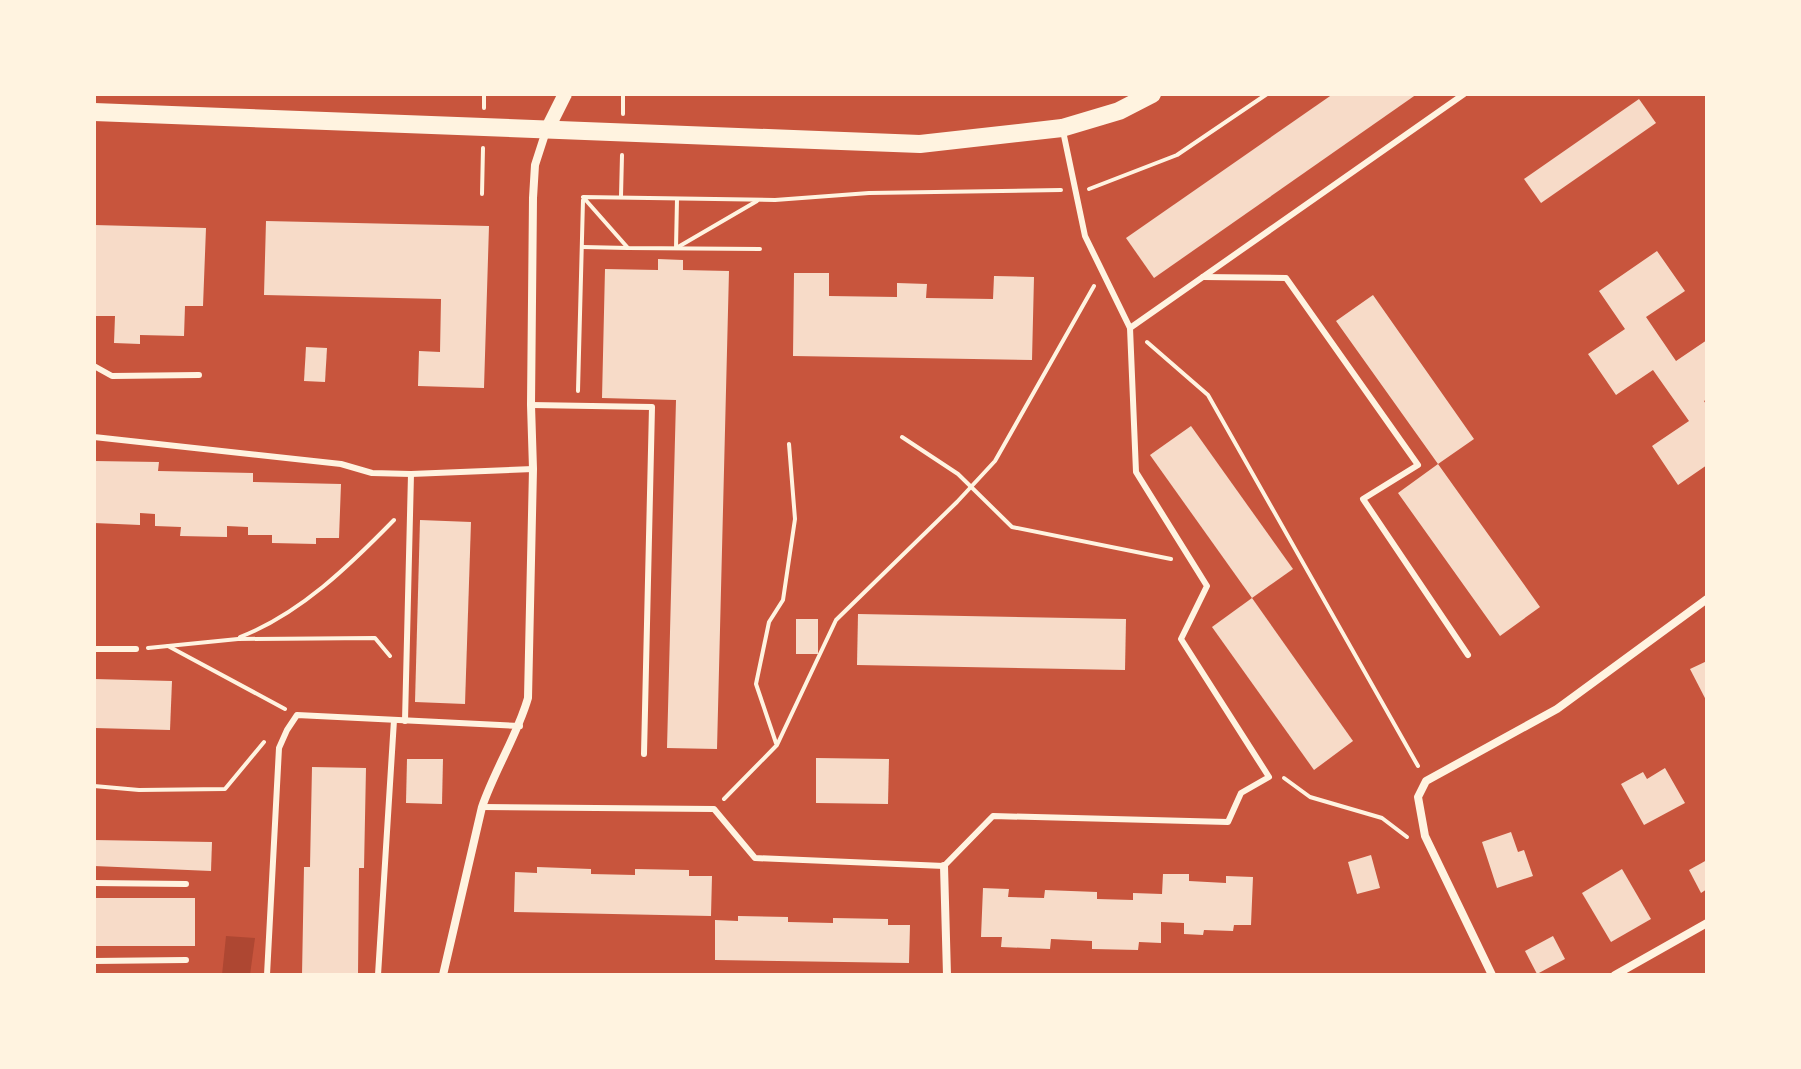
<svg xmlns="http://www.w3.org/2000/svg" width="1801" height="1069" viewBox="0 0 1801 1069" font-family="Georgia,serif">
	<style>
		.green { fill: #ae4732 }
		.building { fill: #f7dbc8 }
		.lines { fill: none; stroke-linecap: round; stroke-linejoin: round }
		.path { stroke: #fff3e0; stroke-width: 4 }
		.service { stroke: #fff3e0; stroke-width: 6 }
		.minor { stroke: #fff3e0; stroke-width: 8 }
		.tertiary { stroke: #fff3e0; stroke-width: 14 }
		.primary { stroke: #fff3e0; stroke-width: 18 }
	</style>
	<rect width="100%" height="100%" fill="#c8553d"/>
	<polygon class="green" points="226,936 255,938 250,975 222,975"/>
	<g class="building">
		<polygon points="1333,94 1417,94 1154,278 1126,238"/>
		<polygon points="1639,99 1656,123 1541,203 1524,179"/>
		<polygon points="266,221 489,226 484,388 418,386 419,351 440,352 441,299 264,295"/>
		<polygon points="94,225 206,228 203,306 185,306 184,336 140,335 140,344 114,343 115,316 94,316"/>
		<polygon points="1657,251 1685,291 1646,317 1676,361 1707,340 1707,399 1704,401 1707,406 1707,465 1678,485 1652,446 1689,421 1653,370 1616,395 1588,354 1625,329 1599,291"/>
		<polygon points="658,259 683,260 683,270 729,271 717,749 667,748 676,400 602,398 605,269 658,270"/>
		<polygon points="794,273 829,273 829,296 897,297 897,283 927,284 926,298 993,299 994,276 1034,277 1032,360 793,356"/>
		<polygon points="1373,295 1474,439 1438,464 1540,607 1500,636 1398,493 1438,464 1336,321"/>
		<polygon points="306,347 327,348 325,382 304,381"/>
		<polygon points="1191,426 1293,569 1252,598 1150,455"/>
		<polygon points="94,461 159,462 158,471 253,473 253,482 341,484 339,538 316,538 316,544 272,543 272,535 248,535 248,527 227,526 227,537 180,536 181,527 155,526 155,514 140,513 140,525 94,523"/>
		<polygon points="420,520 471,522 465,704 415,702"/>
		<polygon points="1252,598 1353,741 1314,770 1212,627"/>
		<polygon points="858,614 1126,619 1125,670 857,665"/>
		<rect x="796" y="619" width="22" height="35"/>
		<polygon points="1707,661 1707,702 1690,669"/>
		<polygon points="94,679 172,681 170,730 94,728"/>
		<polygon points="816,758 889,759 888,804 816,803"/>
		<polygon points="407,759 443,759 442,804 406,803"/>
		<polygon points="312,767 366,768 364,868 359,868 358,975 302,975 304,867 310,867"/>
		<polygon points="1665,768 1685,803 1644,825 1621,784 1643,772 1647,779"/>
		<polygon points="1511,832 1518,852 1524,850 1533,876 1497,888 1482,842"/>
		<polygon points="94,840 212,842 211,871 94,866"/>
		<polygon points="1371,855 1380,888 1357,894 1348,862"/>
		<polygon points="1707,860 1707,889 1701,893 1689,870"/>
		<polygon points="537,867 591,869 591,874 635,875 635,869 689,870 689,876 712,876 711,916 514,912 515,872 537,873"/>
		<polygon points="1622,869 1651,919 1611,942 1582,893"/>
		<polygon points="1163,874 1189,874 1189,881 1226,883 1226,876 1253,877 1251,925 1234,925 1233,931 1204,930 1203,935 1184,934 1184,923 1161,922 1161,943 1139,942 1138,950 1092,949 1092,941 1051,939 1050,949 1001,947 1002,937 981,937 983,888 1009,889 1008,897 1044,898 1045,890 1097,892 1097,899 1133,900 1133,893 1162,894"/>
		<rect x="94" y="898" width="101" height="48"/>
		<polygon points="738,916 788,917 788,922 833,923 833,918 888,919 888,925 910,925 909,963 715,960 715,920 738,921"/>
		<polygon points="1553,936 1565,959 1537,974 1525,951"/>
	</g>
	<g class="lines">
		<g class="path">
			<polyline points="484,108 484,94"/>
			<polyline points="623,114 623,94"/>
			<polyline points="1089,189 1177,155 1267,94"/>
			<polyline points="482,194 483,148"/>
			<polyline points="621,196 622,155"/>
			<polyline points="583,247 628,248"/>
			<polyline points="678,247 757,201"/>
			<polyline points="676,248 677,199"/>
			<polyline points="760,249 628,248 583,197 775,200 869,193 1061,190"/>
			<polyline points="1147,342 1208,395 1418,766"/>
			<polyline points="578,391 583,200"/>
			<polyline points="902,437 958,474 1012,527 1171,559"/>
			<path d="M240,637C300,614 350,565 394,520"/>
			<polyline points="168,646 285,709"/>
			<polyline points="148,648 238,639 375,638 390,656"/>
			<polyline points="776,743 756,684 769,622 783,600 795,519 789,444"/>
			<polyline points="1284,778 1310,797 1382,818 1407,837"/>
			<polyline points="94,786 139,790 225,789 264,742"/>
			<polyline points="724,799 777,745 836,620 957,502 995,461 1094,286"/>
		</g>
		<g class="service">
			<polyline points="1203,277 1286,278 1418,465 1363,499 1468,655"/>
			<polyline points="1130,328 1464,94"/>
			<polyline points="94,366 112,376 199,375"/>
			<polyline points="531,405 652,407 644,754"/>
			<polyline points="94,437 341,464 372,473 411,474 533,469"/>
			<polyline points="94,649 136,649"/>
			<polyline points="405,721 411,474"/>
			<polyline points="482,807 714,809 755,858 944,866 993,816 1228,822 1241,793 1269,777 1181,639 1207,586 1136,472 1130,328 1085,236 1063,131"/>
			<polyline points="94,883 186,884"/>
			<polyline points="94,961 186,960"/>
			<polyline points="267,975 279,748 287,730 297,715 520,726"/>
			<polyline points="378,975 394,720"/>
		</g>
		<g class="minor">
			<polyline points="944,866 947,975"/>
			<path d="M443,975L482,807C495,769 517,736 528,698L533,469L531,405L533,198L535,165L546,131"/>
			<polyline points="1492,975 1425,836 1418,797 1426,781 1557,709 1707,599"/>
			<polyline points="1615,975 1707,923"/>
		</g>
		<polyline class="tertiary" points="547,130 565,94"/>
		<polyline class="primary" points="94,112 920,144 1062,128 1119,111 1152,94"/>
	</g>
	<rect width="1801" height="1069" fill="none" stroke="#fff3e0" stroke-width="192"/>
</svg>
